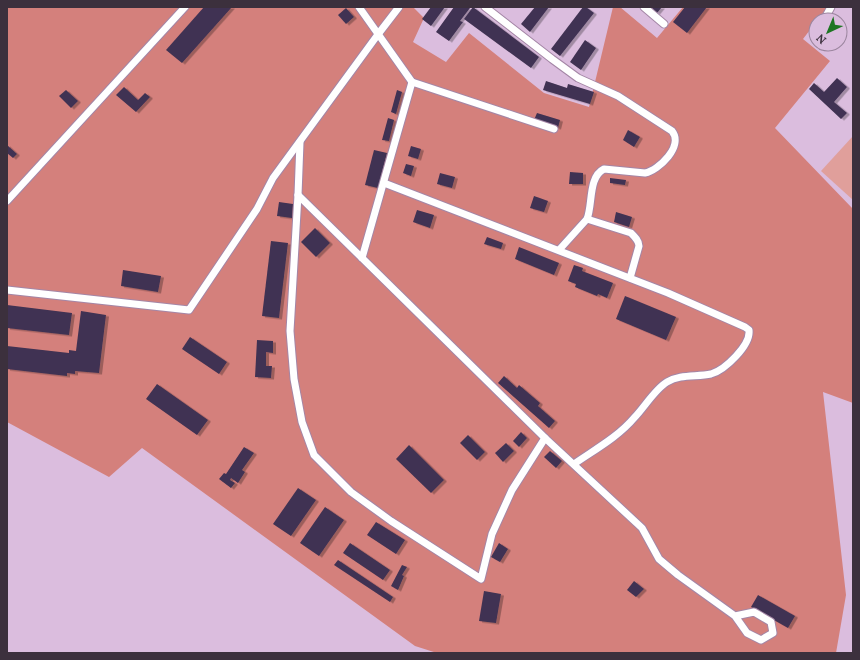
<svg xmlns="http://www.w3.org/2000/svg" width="860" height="660" viewBox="0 0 860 660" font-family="Lora,serif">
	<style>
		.green { fill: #e09f9b }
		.forest { fill: #d4807c }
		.building { fill: #403252; filter: url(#shadow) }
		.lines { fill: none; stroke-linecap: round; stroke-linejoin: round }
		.minor-casing { stroke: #a486a6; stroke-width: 9 }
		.minor { stroke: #fff; stroke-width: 7 }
	</style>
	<defs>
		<filter id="shadow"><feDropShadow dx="3" dy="1.5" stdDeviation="0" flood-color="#0004"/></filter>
	</defs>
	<rect width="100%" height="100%" fill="#dbbdde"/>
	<polygon class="green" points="853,136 853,200 821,171"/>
	<polygon class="forest" points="7,7 413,7 424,18 413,42 446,62 469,33 544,93 589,107 613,7 620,7 657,38 683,7 828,7 818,20 816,20 816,22 803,39 830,61 775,128 853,209 853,403 823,392 846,595 836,653 437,653 415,646 142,448 109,477 7,422"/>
	<g class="building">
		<polygon points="204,7 232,7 182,63 166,50"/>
		<polygon points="431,7 445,7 431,26 422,19"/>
		<polygon points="454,7 470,8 460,21 463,22 449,41 436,32"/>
		<polygon points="473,7 539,57 531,68 464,19"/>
		<polygon points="535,7 549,7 530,32 521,24"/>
		<polygon points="583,7 586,7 594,13 560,56 551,49"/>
		<polygon points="649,7 662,7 657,13"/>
		<polygon points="685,7 707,7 687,33 673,22"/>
		<polygon points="346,8 354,17 346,24 338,15"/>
		<polygon points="585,40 596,48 581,70 570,62"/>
		<polygon points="837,78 847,87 834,102 847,113 841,119 809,89 814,83 824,92"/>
		<polygon points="546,81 567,88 568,84 594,92 590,104 543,90"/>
		<polygon points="124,87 138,100 145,93 150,97 136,112 116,95"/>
		<polygon points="66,90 78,101 71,108 59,96"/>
		<polygon points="397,90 402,92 396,114 391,112"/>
		<polygon points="537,113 560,120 558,128 534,120"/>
		<polygon points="388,118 394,120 389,141 382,140"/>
		<polygon points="628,130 640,137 634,147 623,140"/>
		<polygon points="7,145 17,154 13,158 7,153"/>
		<polygon points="411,146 421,149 418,159 408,156"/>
		<polygon points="374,150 387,153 378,188 365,185"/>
		<polygon points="406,164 414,166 411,176 403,173"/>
		<polygon points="570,172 583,173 583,184 569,184"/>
		<polygon points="440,173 455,177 452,188 437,184"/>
		<polygon points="610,178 626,180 625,185 610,183"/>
		<polygon points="534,196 548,201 544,212 530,208"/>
		<polygon points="279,202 293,204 292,218 277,216"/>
		<polygon points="417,210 434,215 430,228 413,222"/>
		<polygon points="616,212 632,217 629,227 614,222"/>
		<polygon points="315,228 330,243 316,257 301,242"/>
		<polygon points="487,237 503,243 501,249 484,244"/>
		<polygon points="271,241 288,243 279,318 262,316"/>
		<polygon points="519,247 559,263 554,275 515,259"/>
		<polygon points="574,265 583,268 582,271 613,283 607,298 598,294 597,296 575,287 576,284 568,281"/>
		<polygon points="123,270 161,276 158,292 121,286"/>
		<polygon points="625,296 676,317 666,340 616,319"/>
		<polygon points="7,305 72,313 69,335 7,328"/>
		<polygon points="81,311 106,315 99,373 75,371 75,374 67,373 67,376 7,369 7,346 69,353 69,350 76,351"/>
		<polygon points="190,337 227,362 219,374 182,349"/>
		<polygon points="257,340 273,341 273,353 266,352 266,366 272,366 271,378 255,377"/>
		<polygon points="504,376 517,388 519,385 540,403 538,406 555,421 549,428 498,383"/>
		<polygon points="157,384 208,420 197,435 146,399"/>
		<polygon points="521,432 527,438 519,447 513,441"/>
		<polygon points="468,435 485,452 477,460 460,443"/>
		<polygon points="506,443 514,451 503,462 495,453"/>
		<polygon points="409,445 444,480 431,493 396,459"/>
		<polygon points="244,447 254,453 242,470 245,472 238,483 231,478 230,480 235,483 231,488 219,479 224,473 226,474"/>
		<polygon points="550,451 562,461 556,468 544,457"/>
		<polygon points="298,488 316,500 291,536 273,524"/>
		<polygon points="325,507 344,520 319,556 300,543"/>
		<polygon points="376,522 405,540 396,554 367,535"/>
		<polygon points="350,543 390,570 383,580 343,553"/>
		<polygon points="499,543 508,549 500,562 491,557"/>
		<polygon points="338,560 393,597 390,602 334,565"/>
		<polygon points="402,565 407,567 402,575 404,576 398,590 391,586"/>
		<polygon points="634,581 644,589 636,597 627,590"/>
		<polygon points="484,591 501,594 496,623 479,621"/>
		<polygon points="758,595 795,616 788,628 751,607"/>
	</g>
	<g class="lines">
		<g class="minor-casing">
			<g id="minor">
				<polyline points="359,7 412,82"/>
				<path d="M485,7L552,59L578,78L618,96L672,131C684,146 659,170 645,173L604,169C588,177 593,204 587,219L559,250"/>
				<polyline points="644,7 664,24"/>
				<polyline points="824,20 831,7"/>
				<polyline points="822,44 822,46"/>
				<polyline points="300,142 298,195 290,331 294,379 302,422 314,455 351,492 391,521 481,579 492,534 512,490 545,438"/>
				<path d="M384,183L668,293L745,327L749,330C751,345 725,370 711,374C696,377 680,374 667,382C655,389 644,408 634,418C618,437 594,450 574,464"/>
				<polyline points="298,195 545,438 642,528 659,559 678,575 735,616 754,612 771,622 773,633 761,640 747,633 735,616"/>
				<polyline points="7,201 185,7"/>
				<path d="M587,219L631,233C635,237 639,241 639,246L630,278"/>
				<polyline points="362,258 412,82 554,129"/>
				<polyline points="7,290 189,310 257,209 273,178 379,33 399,7"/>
			</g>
		</g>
		<use href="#minor" class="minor"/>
	</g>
	<rect width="860" height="660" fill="none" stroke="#3c303d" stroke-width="16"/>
	<g transform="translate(828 32) rotate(224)"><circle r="19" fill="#dbbdde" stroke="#9b859e"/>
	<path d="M0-3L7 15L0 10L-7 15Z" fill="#1d7522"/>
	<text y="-6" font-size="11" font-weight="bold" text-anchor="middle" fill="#3c303d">N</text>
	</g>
</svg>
